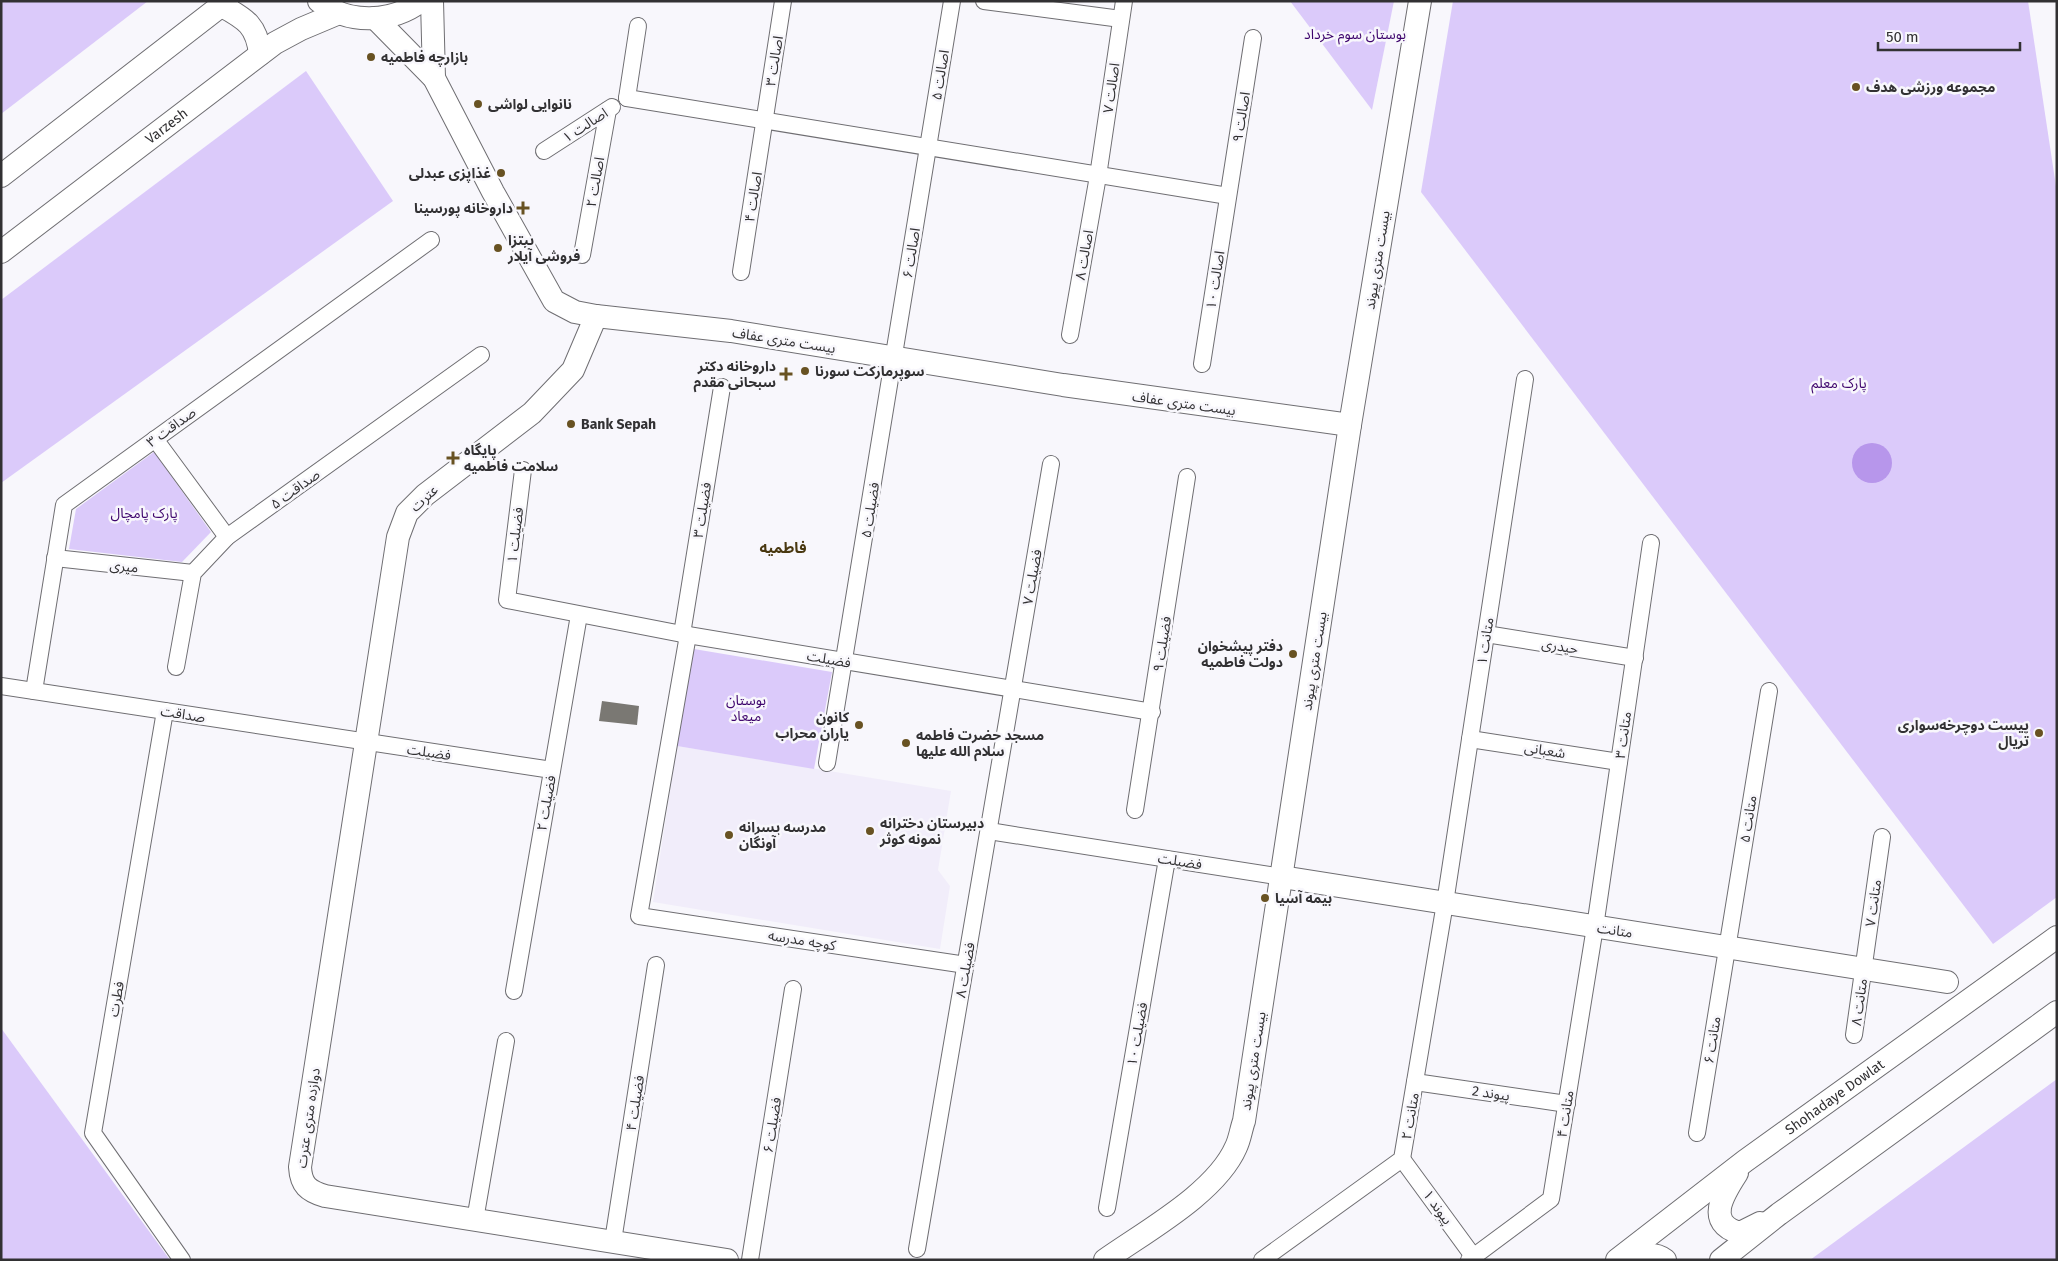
<svg xmlns="http://www.w3.org/2000/svg" width="2058" height="1261" viewBox="0 0 2058 1261" font-family="'Fira Sans','Noto Sans Arabic',sans-serif">
	<style>
		.built { fill: #f1edfa }
		.green { fill: #dbcafa }
		.water { fill: #b796eb }
		.building { fill: #7a7873 }
		.lines { fill: none; stroke-linecap: round; stroke-linejoin: round }
		.street-casing { stroke: #6f6e72; stroke-width: 18 }
		.secondary-casing { stroke: #6f6e72; stroke-width: 24 }
		.street { stroke: #fff; stroke-width: 16 }
		.secondary { stroke: #fff; stroke-width: 22 }
		.poi-dot { fill: #685222; stroke: #f8f7fc; stroke-width: 2 }
		.labels { text-anchor: middle; stroke-width: 5; stroke-linejoin: round; paint-order: stroke }
		.park-label { font-size: 14px; fill: #3d046c; stroke: #f8f7fc }
		.poi-label { font-size: 14px; font-weight: bold; fill: #323133; stroke: #f8f7fc; text-anchor: start }
		.street-label { font-size: 14px; fill: #323133; stroke: #f8f7fc }
		.neighbourhood-label { font-size: 15px; font-weight: bold; fill: #493810; stroke: #f8f7fc }
	</style>
	<rect width="100%" height="100%" fill="#f8f7fc"/>
	<polygon class="built" points="677,746 951,791 938,870 950,886 940,949 653,902"/>
	<g class="green">
		<polygon points="1,1 148,1 1,114"/>
		<polygon points="1290,1 1394,1 1372,110"/>
		<polygon points="1453,1 2028,1 2057,193 2057,897 1993,944 1421,192"/>
		<polygon points="306,71 393,201 1,483 1,300"/>
		<polygon points="154,452 211,532 182,562 69,549 76,509"/>
		<polygon points="694,649 832,672 814,769 677,746"/>
		<polygon points="1,1028 170,1260 1,1260"/>
		<polygon points="2057,1079 2057,1260 1810,1260"/>
	</g>
	<circle class="water" cx="1872" cy="463" r="20"/>
	<polygon class="building" points="602,701 639,706 637,725 599,721"/>
	<g class="lines">
		<g class="street-casing">
			<g id="street">
				<polyline points="984,1 1121,19"/>
				<polyline points="627,98 1228,196"/>
				<polyline points="627,98 638,26"/>
				<polyline points="544,151 612,107"/>
				<polyline points="582,255 608,110"/>
				<polyline points="741,272 783,1"/>
				<polyline points="1070,335 1098,176 1124,1"/>
				<polyline points="1202,364 1253,38"/>
				<polyline points="155,439 227,537"/>
				<polyline points="523,470 507,600 682,634 1152,712"/>
				<polyline points="55,558 193,573"/>
				<polyline points="682,634 722,387"/>
				<polyline points="1486,634 1635,658"/>
				<polyline points="688,635 639,916 966,965"/>
				<polyline points="176,667 193,573 227,537 481,355"/>
				<polyline points="1,686 552,770"/>
				<polyline points="34,691 64,505 431,240"/>
				<polyline points="165,711 93,1133 182,1260"/>
				<polyline points="1470,739 1619,762"/>
				<polyline points="827,763 952,1"/>
				<polyline points="1135,810 1187,477"/>
				<polyline points="989,831 1282,877"/>
				<polyline points="514,991 579,615"/>
				<polyline points="1854,1035 1882,837"/>
				<polyline points="1415,1082 1567,1104"/>
				<polyline points="1697,1133 1769,691"/>
				<polyline points="1402,1159 1473,1256"/>
				<polyline points="1107,1208 1167,859"/>
				<polyline points="475,1220 506,1041"/>
				<polyline points="613,1241 656,965"/>
				<polyline points="917,1249 1051,464"/>
				<polyline points="750,1260 793,989"/>
				<polyline points="1262,1260 1402,1159 1445,903 1525,379"/>
				<polyline points="1469,1260 1551,1199 1595,927 1651,543"/>
			</g>
		</g>
		<g class="secondary-casing">
			<g id="secondary">
				<path d="M319,1C348,25 392,23 421,1"/>
				<polyline points="432,1 434,78"/>
				<path d="M222,6C246,19 257,26 260,54"/>
				<polyline points="375,18 434,78 493,192 554,301 575,312 596,316 731,331 1063,385 1350,425"/>
				<polyline points="1,176 227,1"/>
				<path id="s1" d="M1,252L275,43L301,29L339,13"/>
				<path d="M596,316L573,370L532,413L425,495L407,513L398,537L300,1167C301,1185 308,1191 325,1196L727,1260"/>
				<polyline points="1282,877 1947,982"/>
				<path d="M1737,1173C1724,1193 1704,1223 1740,1233L1760,1223"/>
				<path d="M1105,1260C1146,1231 1216,1193 1236,1147C1240,1139 1241,1129 1244,1121L1350,425L1420,1"/>
				<path id="s2" d="M1617,1260L1745,1161L2057,937"/>
				<path d="M1620,1260C1635,1257 1652,1250 1665,1260"/>
				<polyline points="1721,1260 1779,1214 2057,1012"/>
			</g>
		</g>
		<use href="#street" class="street"/>
		<use href="#secondary" class="secondary"/>
	</g>
	<g class="poi-dot">
		<circle cx="371" cy="57" r="5"/>
		<circle cx="1856" cy="87" r="5"/>
		<circle cx="478" cy="104" r="5"/>
		<circle cx="501" cy="173" r="5"/>
		<path d="M520.5 200.5h5v5h5v5h-5v5h-5v-5h-5v-5h5z"/>
		<circle cx="498" cy="248" r="5"/>
		<circle cx="805" cy="371" r="5"/>
		<path d="M783.5 366.5h5v5h5v5h-5v5h-5v-5h-5v-5h5z"/>
		<circle cx="571" cy="424" r="5"/>
		<path d="M450.5 450.5h5v5h5v5h-5v5h-5v-5h-5v-5h5z"/>
		<circle cx="1293" cy="654" r="5"/>
		<circle cx="859" cy="725" r="5"/>
		<circle cx="2039" cy="733" r="5"/>
		<circle cx="906" cy="743" r="5"/>
		<circle cx="870" cy="831" r="5"/>
		<circle cx="729" cy="835" r="5"/>
		<circle cx="1265" cy="898" r="5"/>
	</g>
	<g class="labels">
		<g class="park-label">
			<text x="1355" y="39">بوستان سوم خرداد</text>
			<text x="1839" y="388">پارک معلم</text>
			<text x="144" y="518">پارک پامچال</text>
			<text x="746" y="705">بوستان<tspan x="746" dy="16">میعاد</tspan></text>
		</g>
		<g class="poi-label">
			<text x="381" y="62">بازارچه فاطمیه</text>
			<text x="1866" y="92">مجموعه ورزشی هدف</text>
			<text x="488" y="109">نانوایی لواشی</text>
			<text x="491" y="178" text-anchor="end">غذاپزی عبدلی</text>
			<text x="513" y="213" text-anchor="end">داروخانه پورسینا</text>
			<text x="508" y="245">پیتزا<tspan x="508" dy="16">فروشی آیلار</tspan></text>
			<text x="776" y="371" text-anchor="end">داروخانه دکتر<tspan x="776" dy="16">سبحانی مقدم</tspan></text>
			<text x="815" y="376">سوپرمارکت سورنا</text>
			<text x="581" y="429">Bank Sepah</text>
			<text x="464" y="455">پایگاه<tspan x="464" dy="16">سلامت فاطمیه</tspan></text>
			<text x="1283" y="651" text-anchor="end">دفتر پیشخوان<tspan x="1283" dy="16">دولت فاطمیه</tspan></text>
			<text x="849" y="722" text-anchor="end">کانون<tspan x="849" dy="16">یاران محراب</tspan></text>
			<text x="2029" y="730" text-anchor="end">پیست دوچرخه‌سواری<tspan x="2029" dy="16">تریال</tspan></text>
			<text x="916" y="740">مسجد حضرت فاطمه<tspan x="916" dy="16">سلام الله علیها</tspan></text>
			<text x="880" y="828">دبیرستان دخترانه<tspan x="880" dy="16">نمونه کوثر</tspan></text>
			<text x="739" y="832">مدرسه پسرانه<tspan x="739" dy="16">آونگان</tspan></text>
			<text x="1275" y="903">بیمه آسیا</text>
		</g>
		<g class="street-label">
			<text transform="translate(774 61) rotate(-81)" y="5">اصالت ۳</text>
			<text transform="translate(940 75) rotate(-81)" y="5">اصالت ۵</text>
			<text transform="translate(1111 88) rotate(-82)" y="5">اصالت ۷</text>
			<text transform="translate(1241 117) rotate(-81)" y="5">اصالت ۹</text>
			<text transform="translate(585 125) rotate(-33)" y="5">اصالت ۱</text>
			<text dy="5" stroke="none"><textPath href="#s1" startOffset="208">Varzesh</textPath></text>
			<text transform="translate(595 182) rotate(-80)" y="5">اصالت ۲</text>
			<text transform="translate(753 197) rotate(-81)" y="5">اصالت ۴</text>
			<text transform="translate(911 253) rotate(-81)" y="5">اصالت ۶</text>
			<text transform="translate(1084 255) rotate(-80)" y="5">اصالت ۸</text>
			<text transform="translate(1377 260) rotate(-81)" y="5">بیست متری پیوند</text>
			<text transform="translate(1215 280) rotate(-81)" y="5">اصالت ۱۰</text>
			<text transform="translate(784 340) rotate(9)" y="5">بیست متری عفاف</text>
			<text transform="translate(1184 403) rotate(8)" y="5">بیست متری عفاف</text>
			<text transform="translate(171 427) rotate(-36)" y="5">صداقت ۳</text>
			<text transform="translate(295 489) rotate(-36)" y="5">صداقت ۵</text>
			<text transform="translate(424 498) rotate(-43)" y="5">عترت</text>
			<text transform="translate(702 510) rotate(-81)" y="5">فضیلت ۳</text>
			<text transform="translate(870 510) rotate(-81)" y="5">فضیلت ۵</text>
			<text transform="translate(515 535) rotate(-83)" y="5">فضیلت ۱</text>
			<text transform="translate(124 566) rotate(6)" y="5">میری</text>
			<text transform="translate(1032 577) rotate(-80)" y="5">فضیلت ۷</text>
			<text transform="translate(1485 641) rotate(-81)" y="5">متانت ۱</text>
			<text transform="translate(1162 644) rotate(-81)" y="5">فضیلت ۹</text>
			<text transform="translate(1560 646) rotate(9)" y="5">حیدری</text>
			<text transform="translate(829 659) rotate(10)" y="5">فضیلت</text>
			<text transform="translate(1314 661) rotate(-81)" y="5">بیست متری پیوند</text>
			<text transform="translate(183 714) rotate(9)" y="5">صداقت</text>
			<text transform="translate(1623 735) rotate(-82)" y="5">متانت ۳</text>
			<text transform="translate(1545 750) rotate(9)" y="5">شعبانی</text>
			<text transform="translate(429 752) rotate(8)" y="5">فضیلت</text>
			<text transform="translate(546 803) rotate(-80)" y="5">فضیلت ۲</text>
			<text transform="translate(1748 819) rotate(-81)" y="5">متانت ۵</text>
			<text transform="translate(1180 861) rotate(9)" y="5">فضیلت</text>
			<text transform="translate(1873 903) rotate(-82)" y="5">متانت ۷</text>
			<text transform="translate(1615 930) rotate(9)" y="5">متانت</text>
			<text transform="translate(802 940) rotate(9)" y="5">کوچه مدرسه</text>
			<text transform="translate(965 970) rotate(-80)" y="5">فضیلت ۸</text>
			<text transform="translate(116 999) rotate(-80)" y="5">فطرت</text>
			<text transform="translate(1859 1002) rotate(-82)" y="5">متانت ۸</text>
			<text transform="translate(1137 1034) rotate(-80)" y="5">فضیلت ۱۰</text>
			<text transform="translate(1712 1040) rotate(-81)" y="5">متانت ۶</text>
			<text transform="translate(1253 1061) rotate(-81)" y="5">بیست متری پیوند</text>
			<text transform="translate(1491 1093) rotate(8)" y="5">پیوند 2</text>
			<text dy="5" stroke="none"><textPath href="#s2" startOffset="272">Shohadaye Dowlat</textPath></text>
			<text transform="translate(635 1103) rotate(-81)" y="5">فضیلت ۴</text>
			<text transform="translate(1565 1114) rotate(-81)" y="5">متانت ۴</text>
			<text transform="translate(1410 1116) rotate(-80)" y="5">متانت ۲</text>
			<text transform="translate(308 1118) rotate(-82)" y="5">دوازده متری عترت</text>
			<text transform="translate(772 1125) rotate(-81)" y="5">فضیلت ۶</text>
			<text transform="translate(1438 1207) rotate(54)" y="5">پیوند ۱</text>
		</g>
		<g class="neighbourhood-label">
			<text x="783" y="553">فاطمیه</text>
		</g>
	</g>
	<rect width="2058" height="1261" fill="none" stroke="#323133" stroke-width="5"/>
	<path d="M1878 42v8h142v-8" fill="none" stroke="#323133" stroke-width="2.5"/>
	<text x="1886" y="42" font-size="15" fill="#323133" stroke="#f8f7fc" stroke-width="4" paint-order="stroke">50 m</text>
</svg>
